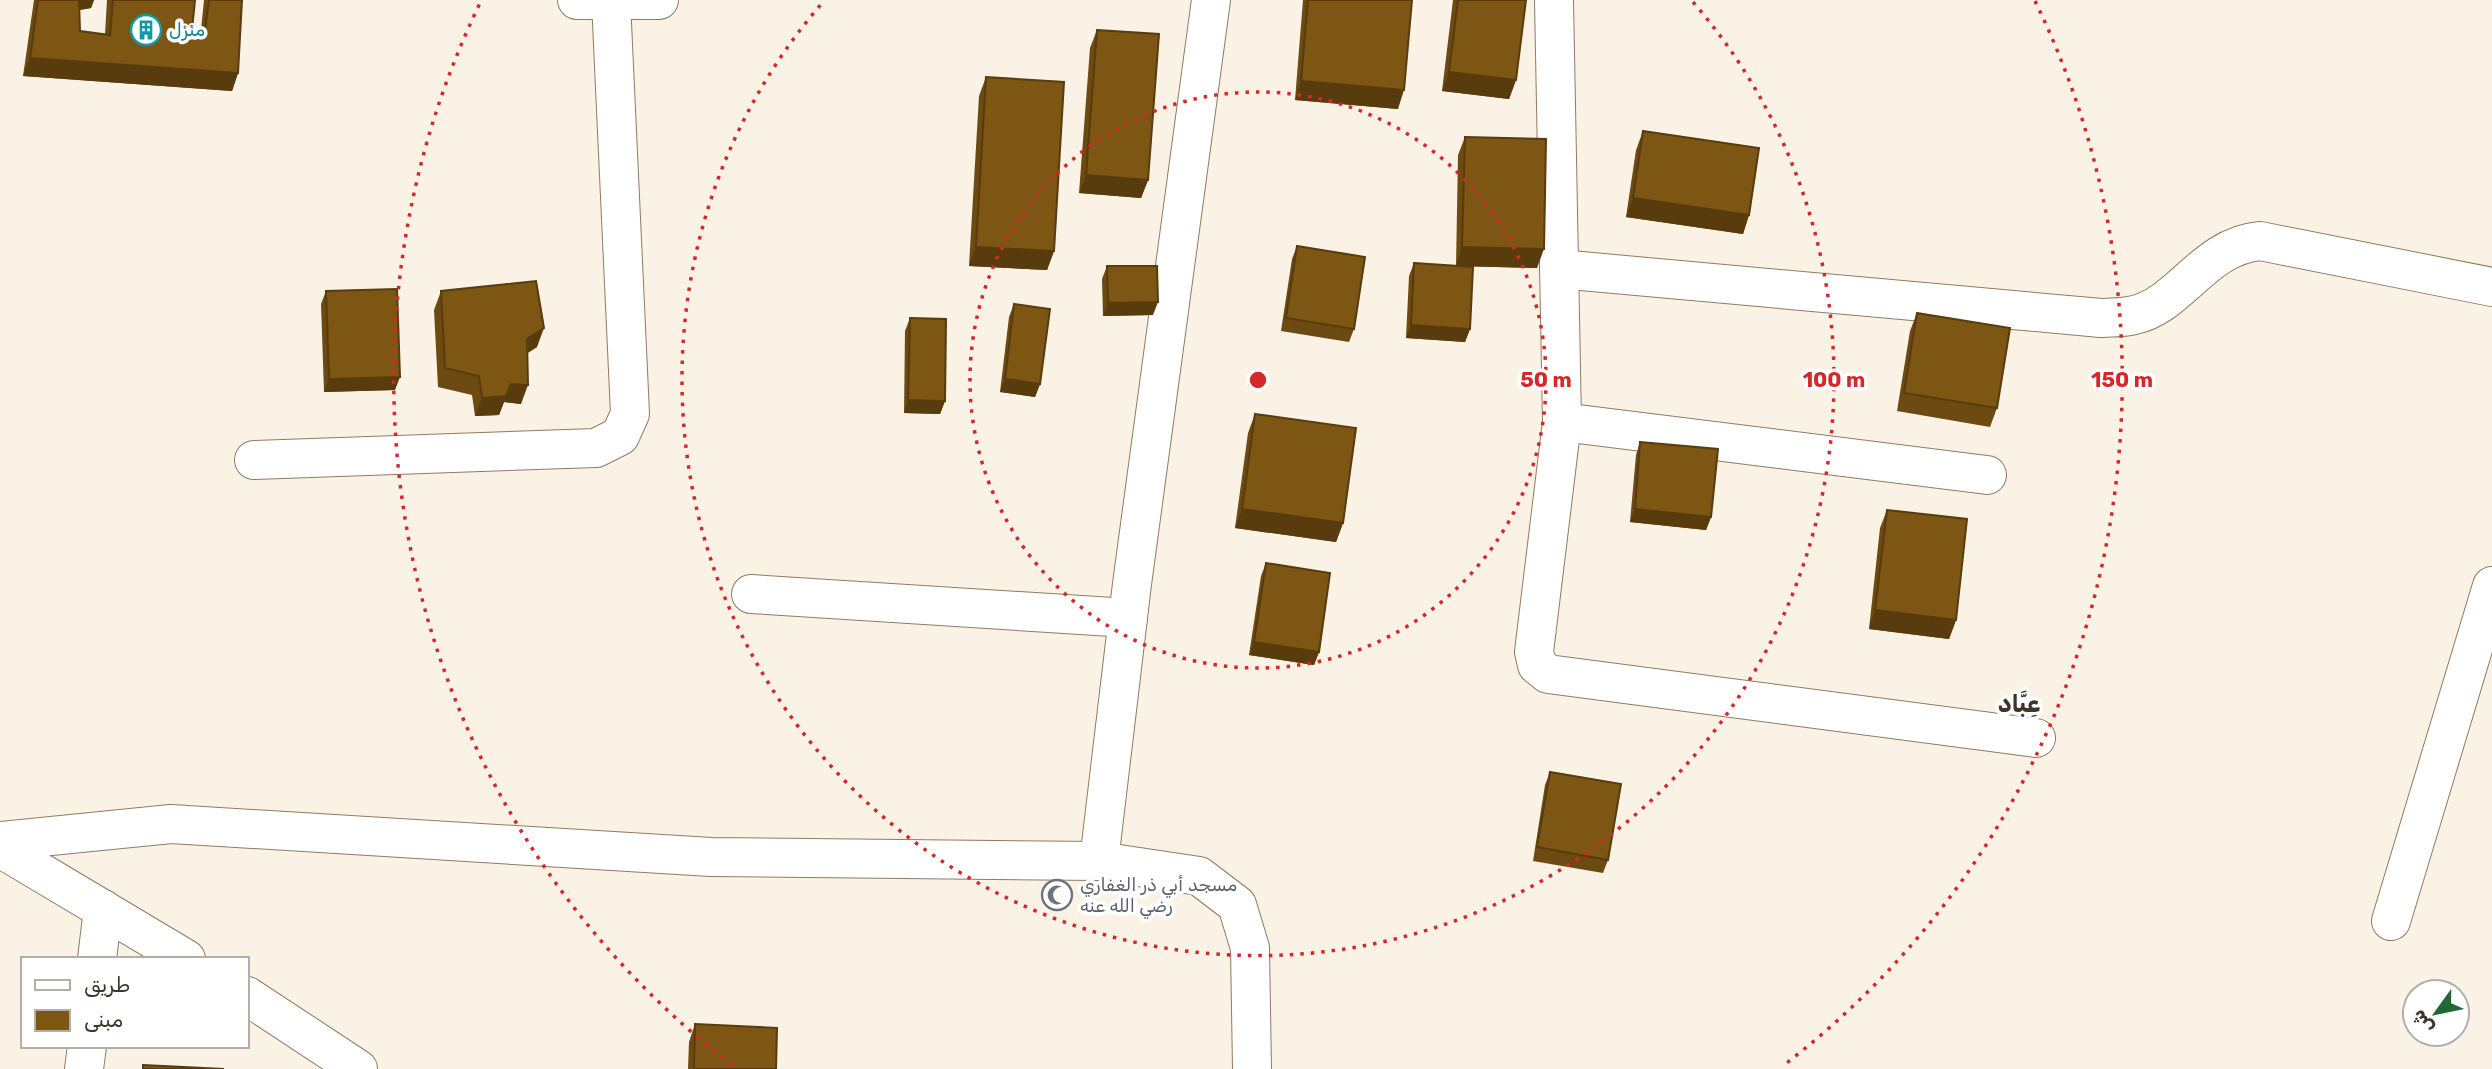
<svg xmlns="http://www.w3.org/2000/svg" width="2492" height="1069" viewBox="0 0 2492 1069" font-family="Rubik,'Noto Naskh Arabic',sans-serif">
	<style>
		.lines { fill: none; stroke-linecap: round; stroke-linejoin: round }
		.minor-casing { stroke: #917b5f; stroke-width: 40 }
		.tertiary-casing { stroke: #917b5f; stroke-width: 40 }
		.minor { stroke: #fff; stroke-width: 38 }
		.tertiary { stroke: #fff; stroke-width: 38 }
		.wall { fill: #6c4a11 }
		.shaded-wall { fill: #583c0e }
		.building { fill: #7e5614; stroke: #583c0e; stroke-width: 2 }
		.ring { fill: none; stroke: #d62828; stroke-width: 3.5; stroke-dasharray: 3.5 7 }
		.labels { text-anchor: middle; stroke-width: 7; stroke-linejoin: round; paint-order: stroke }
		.culture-label { font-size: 18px; fill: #0d838f; stroke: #fff; text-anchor: start }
		.worship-label { font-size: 18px; fill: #5b616d; stroke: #fff; text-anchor: start }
		.district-label { font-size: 24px; font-weight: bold; fill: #3e3529; stroke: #fff }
		.centre { fill: #d62828; stroke: #fff; stroke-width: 3.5 }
		.ring-label { font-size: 21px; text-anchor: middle; font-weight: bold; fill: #d62828; stroke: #fff; stroke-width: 7; stroke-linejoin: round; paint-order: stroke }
	</style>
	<rect width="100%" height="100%" fill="#fbf2e6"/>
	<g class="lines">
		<g class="minor-casing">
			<g id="minor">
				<polyline points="577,0 659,0"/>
				<polyline points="1554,0 1562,422 1987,475"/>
				<path d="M1559,269L2101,318C2112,317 2124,318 2134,315C2179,306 2204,246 2260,241L2492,287"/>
				<polyline points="1562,422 1534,652 1537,665 1548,674 2036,738"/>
				<polyline points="254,460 596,448 620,436 630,414 611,1"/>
				<polyline points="751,594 1128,618"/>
				<polyline points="0,841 171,824 711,857 1099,861 1199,876 1237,905 1250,948 1252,1069"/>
				<polyline points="1099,861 1132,584 1211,0"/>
				<polyline points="2391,921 2492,586"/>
				<polyline points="97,959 103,909"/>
				<polyline points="84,1069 87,1046"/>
			</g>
		</g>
		<g class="tertiary-casing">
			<g id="tertiary">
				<polyline points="0,848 186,959"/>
				<polyline points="247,996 358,1069"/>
			</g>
		</g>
		<use href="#minor" class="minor"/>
		<use href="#tertiary" class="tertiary"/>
	</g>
	<g class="wall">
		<polygon points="34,0 94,0 91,8 80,10 80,31 105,34 107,0 195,0 192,30 201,30 204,0 242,0 238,73 232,91 23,76"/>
		<polygon points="1303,0 1412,0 1398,109 1295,100"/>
		<polygon points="1453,0 1526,0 1516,80 1509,99 1442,91"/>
		<polygon points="1097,30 1148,180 1141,198 1079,193 1090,48"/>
		<polygon points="986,77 1054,251 1047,270 969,266 979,96"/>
		<polygon points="1643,131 1749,215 1743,234 1626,217 1636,150"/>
		<polygon points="1465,137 1537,268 1457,266 1470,329 1465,342 1406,338 1409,276 1414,263 1456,266 1458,155"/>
		<polygon points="1297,246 1354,329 1349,342 1281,331 1292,259"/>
		<polygon points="1107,266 1153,315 1103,316 1102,279"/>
		<polygon points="326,291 395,390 324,392 321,304"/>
		<polygon points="441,291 537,347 527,353 521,404 504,402 499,415 475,416 472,395 438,387 434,310"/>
		<polygon points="1014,304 1040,384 1035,397 1000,392 1009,317"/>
		<polygon points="1917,313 1997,408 1990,427 1897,411 1910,331"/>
		<polygon points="910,318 945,401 940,414 904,413 905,331"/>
		<polygon points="1255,414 1343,523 1336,542 1235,528 1248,433"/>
		<polygon points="1640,442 1711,517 1706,530 1630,522 1636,455"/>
		<polygon points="1887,510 1956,620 1949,639 1869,629 1880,528"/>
		<polygon points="1266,563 1319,652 1314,665 1249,655 1261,576"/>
		<polygon points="1550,772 1608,860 1603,873 1533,861 1545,785"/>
		<polygon points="695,1024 776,1069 688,1069 689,1042"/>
	</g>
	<g class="shaded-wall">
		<polygon points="76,0 94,0 91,8 72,11"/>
		<polygon points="30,58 238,73 232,91 23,76"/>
		<polygon points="1449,72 1516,80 1509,99 1442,91"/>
		<polygon points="1301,81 1404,90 1398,109 1295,100"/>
		<polygon points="1086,175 1148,180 1141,198 1079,193"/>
		<polygon points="1633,198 1749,215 1743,234 1626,217"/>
		<polygon points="976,247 1054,251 1047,270 969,266"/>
		<polygon points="1462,247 1544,249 1537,268 1456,266"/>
		<polygon points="1158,302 1153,315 1103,316 1108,303"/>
		<polygon points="1411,325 1470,329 1465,342 1406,338"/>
		<polygon points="544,328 537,347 520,358 527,339"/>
		<polygon points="400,377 395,390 324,392 329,379"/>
		<polygon points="1005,379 1040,384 1035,397 1000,392"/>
		<polygon points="511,384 528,385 521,404 504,402 499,415 475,416 482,398"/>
		<polygon points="908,400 945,401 940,414 904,413"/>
		<polygon points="1242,509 1343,523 1336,542 1235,528"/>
		<polygon points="1635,509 1711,517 1706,530 1630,522"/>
		<polygon points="1875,610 1956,620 1949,639 1869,629"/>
		<polygon points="1254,642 1319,652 1314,665 1249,655"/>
	</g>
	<g class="building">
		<polygon points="38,0 79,0 80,31 110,35 113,0 195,0 192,30 205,30 209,0 242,0 238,73 30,58"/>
		<polygon points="1308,0 1412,0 1404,90 1301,81"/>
		<polygon points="1458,0 1526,0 1516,80 1449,72"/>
		<polygon points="1097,30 1159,34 1148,180 1086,175"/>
		<polygon points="986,77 1064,82 1054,251 976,247"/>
		<polygon points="1643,131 1759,148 1749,215 1633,198"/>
		<polygon points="1465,137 1546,139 1544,249 1462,247"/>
		<polygon points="1297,246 1365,257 1354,329 1286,318"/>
		<polygon points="1414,263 1473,267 1470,329 1411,325"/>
		<polygon points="1107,266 1157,266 1158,302 1108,303"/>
		<polygon points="536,281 544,328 527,339 528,385 511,384 506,396 482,398 479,376 445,368 441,291"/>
		<polygon points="397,289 400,377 329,379 326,291"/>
		<polygon points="1014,304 1050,309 1040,384 1005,379"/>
		<polygon points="1917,313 2010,328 1997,408 1904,393"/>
		<polygon points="910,318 946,319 945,401 908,400"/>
		<polygon points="1255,414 1356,428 1343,523 1242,509"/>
		<polygon points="1640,442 1718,449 1711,517 1635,509"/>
		<polygon points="1887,510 1967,519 1956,620 1875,610"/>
		<polygon points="1266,563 1330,573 1319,652 1254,642"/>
		<polygon points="1550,772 1621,784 1608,860 1537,847"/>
		<polygon points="695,1024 777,1028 776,1069 694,1069"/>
		<polygon points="143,1065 224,1069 143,1069"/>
	</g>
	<g class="ring">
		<circle cx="1258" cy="380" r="288"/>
		<path d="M1693 2A576 576 0 1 1 823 2"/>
		<path d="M732 1065A864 864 0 0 1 481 1M2035 1A864 864 0 0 1 1784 1065"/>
	</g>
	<defs>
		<g id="building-ring" transform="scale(1.575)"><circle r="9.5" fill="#fff" stroke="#0f9aa8" stroke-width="1.5"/><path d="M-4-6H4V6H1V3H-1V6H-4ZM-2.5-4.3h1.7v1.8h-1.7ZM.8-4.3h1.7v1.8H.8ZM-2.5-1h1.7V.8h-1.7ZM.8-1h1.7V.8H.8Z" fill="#0f9aa8"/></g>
		<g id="mosque-ring" transform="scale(1.575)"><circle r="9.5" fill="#fff" stroke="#6b7280" stroke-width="1.5"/><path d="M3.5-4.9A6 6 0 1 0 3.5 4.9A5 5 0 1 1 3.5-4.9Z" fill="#6b7280"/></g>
	</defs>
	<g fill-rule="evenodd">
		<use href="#building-ring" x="146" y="30"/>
		<use href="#mosque-ring" x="1057" y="895"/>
	</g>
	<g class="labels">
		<g class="culture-label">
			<text x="169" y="36">منزل</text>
		</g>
		<g class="worship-label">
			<text x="1080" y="891">مسجد أبي ذر الغفاري<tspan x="1080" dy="21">رضي الله عنه</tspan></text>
		</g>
		<g class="district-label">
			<text x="2019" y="712">عِبَّاد</text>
		</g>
	</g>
	<circle cx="1258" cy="380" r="10" class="centre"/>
	<g class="ring-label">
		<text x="1546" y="387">50 m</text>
		<text x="1834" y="387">100 m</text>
		<text x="2122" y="387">150 m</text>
	</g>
	<rect x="21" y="957" width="228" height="91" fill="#ffffff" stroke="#b2aea9" stroke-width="2"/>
	<rect x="35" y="980" width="35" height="10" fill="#ffffff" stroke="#b2aea9" stroke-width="2"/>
	<text x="84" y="992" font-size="21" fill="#3e3529">طريق</text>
	<rect x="35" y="1010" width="35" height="21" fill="#7e5614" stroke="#b2aea9" stroke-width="2"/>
	<text x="84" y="1027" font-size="21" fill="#3e3529">مبنى</text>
	<g transform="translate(2436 1013) rotate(237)"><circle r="33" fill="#ffffff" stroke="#b2aea9" stroke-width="2"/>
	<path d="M0-5L12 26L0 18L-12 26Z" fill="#206835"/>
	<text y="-10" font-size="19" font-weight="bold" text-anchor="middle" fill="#3e3529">ش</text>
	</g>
</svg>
